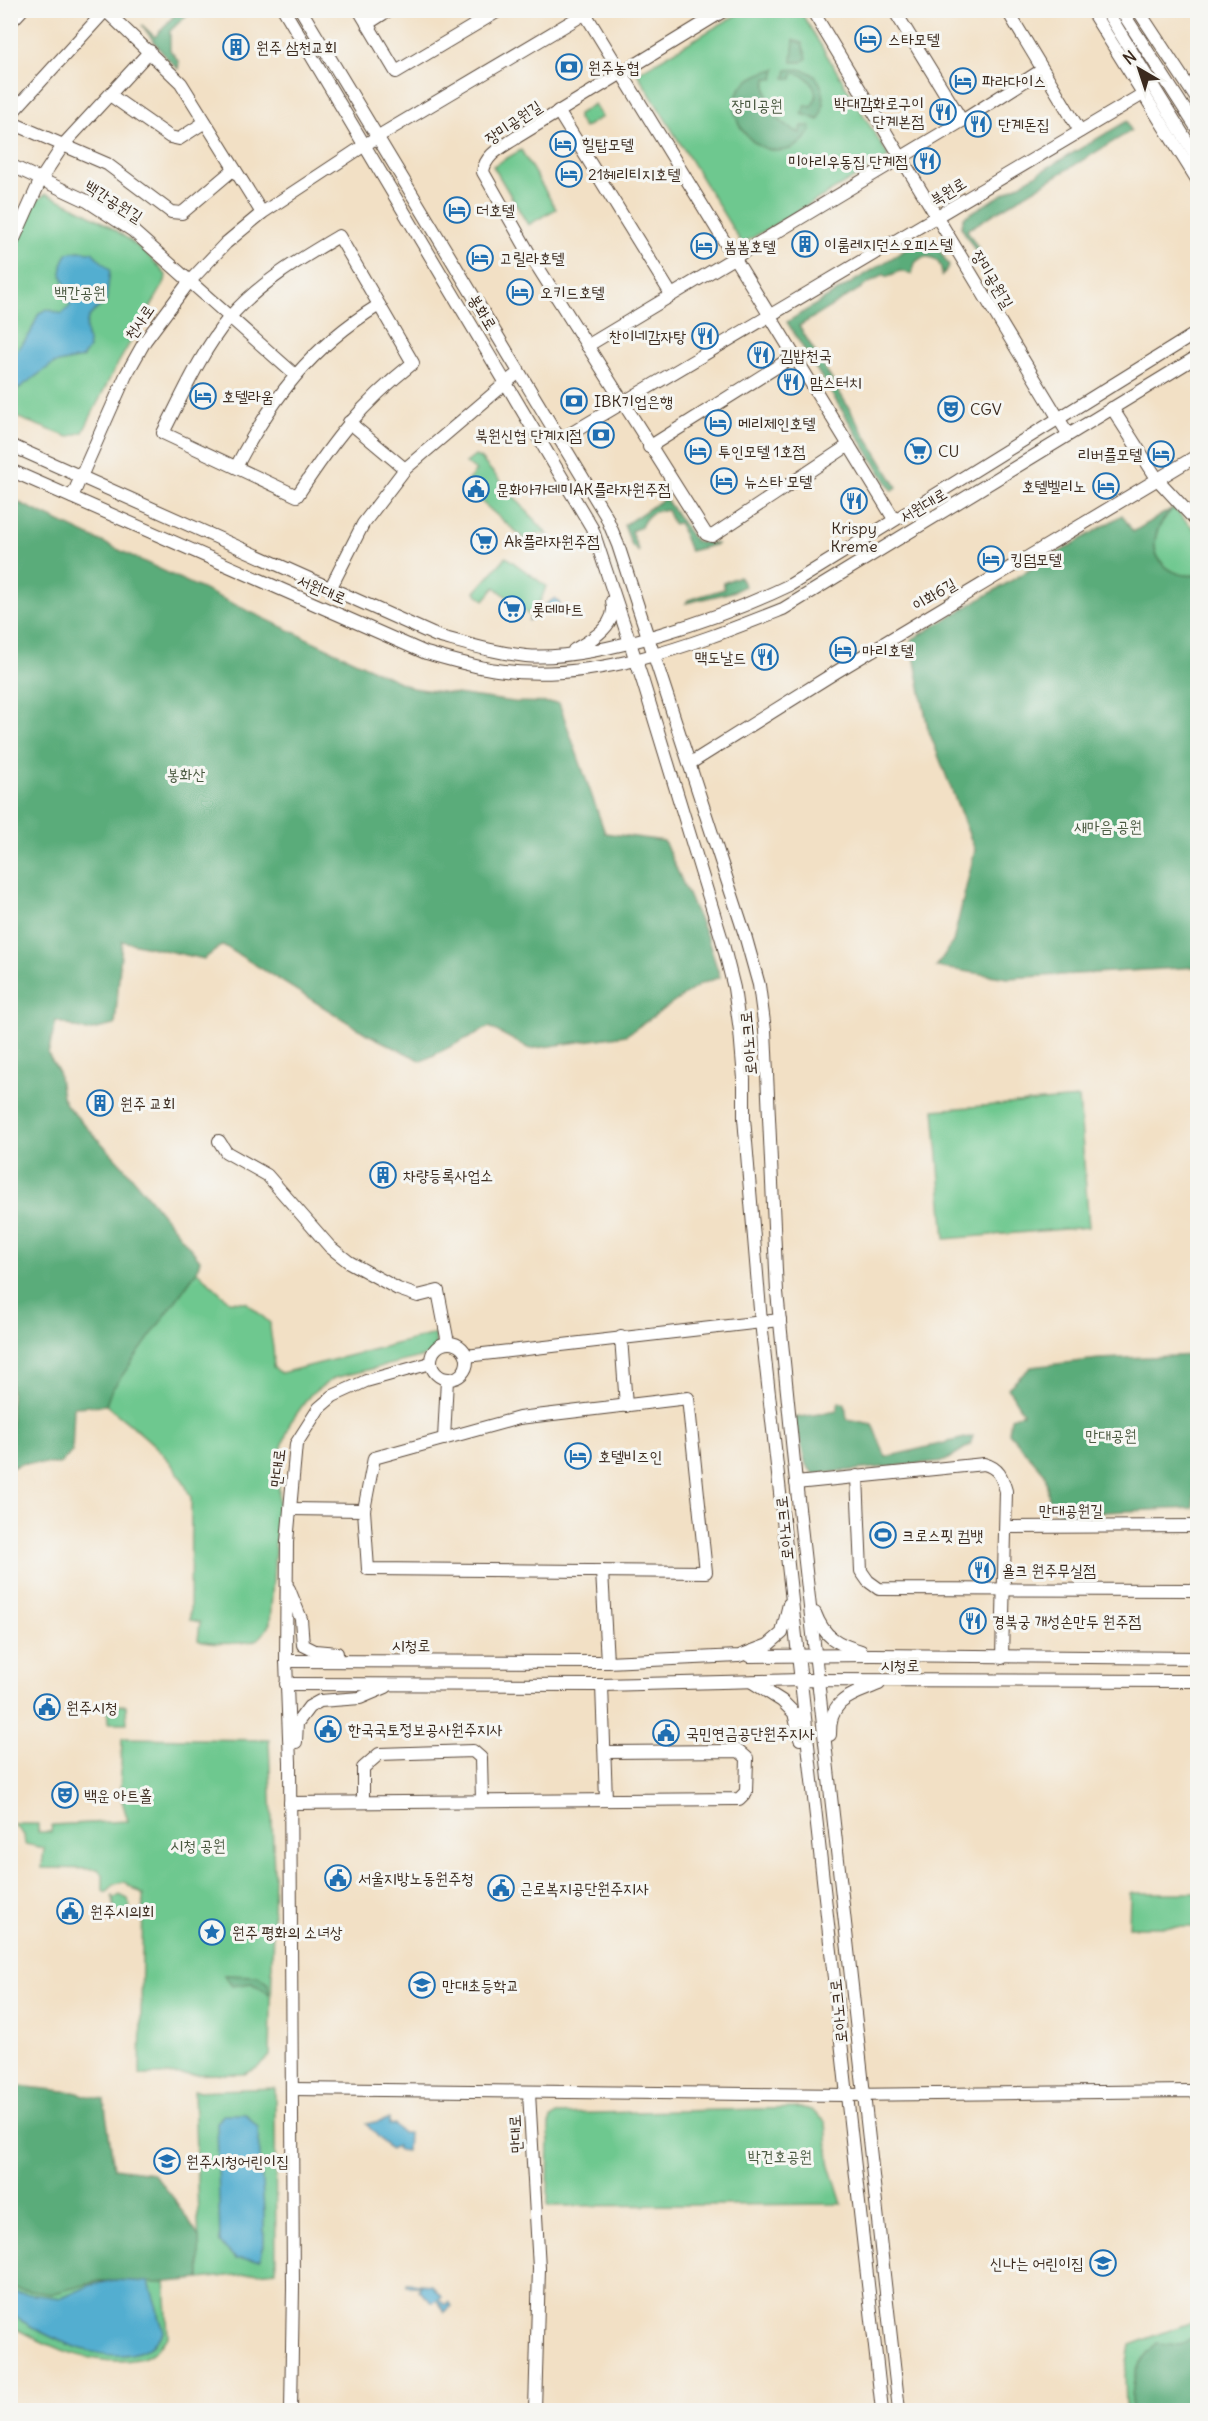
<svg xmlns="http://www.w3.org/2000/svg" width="1208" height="2421" viewBox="0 0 1208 2421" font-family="Delius,'Poor Story',sans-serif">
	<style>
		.green { fill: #6ec88f; stroke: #547956; stroke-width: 1.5 }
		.forest { fill: #5aac7a; stroke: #4a6b4c; stroke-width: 1.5 }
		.water { fill: #52aed0; stroke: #466c77; stroke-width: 1.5 }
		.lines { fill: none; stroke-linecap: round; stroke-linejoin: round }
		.minor-casing { stroke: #564537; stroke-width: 14 }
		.minor { stroke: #fff; stroke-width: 12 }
		.labels { text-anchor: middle; stroke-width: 6; stroke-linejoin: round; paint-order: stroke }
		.poi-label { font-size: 16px; fill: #3b2a1e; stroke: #f6f6f2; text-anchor: start }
		.park-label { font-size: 16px; fill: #4a5940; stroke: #f6f6f2 }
		.street-label { font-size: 16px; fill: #3b2a1e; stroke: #f6f6f2 }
	</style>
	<rect width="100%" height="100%" fill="#f6f6f2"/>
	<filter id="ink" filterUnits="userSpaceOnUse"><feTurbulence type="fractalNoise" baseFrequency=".0167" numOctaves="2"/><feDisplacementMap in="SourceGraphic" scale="12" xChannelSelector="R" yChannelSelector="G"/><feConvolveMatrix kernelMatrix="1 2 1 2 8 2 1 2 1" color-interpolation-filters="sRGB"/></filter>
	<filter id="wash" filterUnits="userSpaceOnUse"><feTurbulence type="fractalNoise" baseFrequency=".008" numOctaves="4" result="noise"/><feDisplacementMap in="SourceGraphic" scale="24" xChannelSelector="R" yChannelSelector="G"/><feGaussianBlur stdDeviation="1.35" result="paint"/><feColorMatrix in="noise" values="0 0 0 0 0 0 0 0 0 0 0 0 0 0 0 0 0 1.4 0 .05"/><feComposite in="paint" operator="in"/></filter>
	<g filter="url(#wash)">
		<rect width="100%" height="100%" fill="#f2e0c5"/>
		<g class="green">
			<polygon points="743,11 800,11 889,157 742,244 637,73"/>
			<polygon points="594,104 602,117 584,128 578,119 578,114"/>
			<polygon points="521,150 556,209 528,225 493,166"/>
			<path d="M46,194C90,212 136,238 166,275L165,282L112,374L83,432L68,437L11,415V252L36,201Z"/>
			<polygon points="475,456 480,458 548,535 538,533 528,542 463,486 476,471 466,463"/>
			<path d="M1173,508L1197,532V575C1177,578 1153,565 1155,541C1156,528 1165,517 1173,508Z"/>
			<polygon points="506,557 546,586 541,600 529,615 519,607 513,615 509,611 515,604 495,587 484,600 475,592"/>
			<polygon points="1079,1098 1089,1227 945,1239 934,1110"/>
			<path d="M197,1271L229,1301L246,1302L270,1323C270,1341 276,1348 273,1367L281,1373L435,1334L436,1348L433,1354L334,1378L310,1395L290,1423L278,1459L279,1492L270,1623C267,1628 264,1635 259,1638C251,1645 206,1645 198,1640L200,1622L190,1620L191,1498C175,1456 140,1433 106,1405L110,1391Z"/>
			<polygon points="126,1705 127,1723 108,1723 107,1706"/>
			<polygon points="122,1738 269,1740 274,1873 270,2056 257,2068 245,2074 140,2075 143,1895 124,1882 115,1884 106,1892 103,1890 103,1875 98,1869 42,1868 44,1848 25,1844 24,1835 14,1824 38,1824 38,1832 51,1832 52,1825 128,1821 120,1794"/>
			<polygon points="1130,1893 1197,1893 1197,1927 1129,1927"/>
			<polygon points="112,1895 113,1899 120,1895 128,1899 130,1907 126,1912 115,1911"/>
			<polygon points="275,2088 276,2271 200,2279 194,2091"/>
			<polygon points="803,2108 811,2110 826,2122 829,2162 842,2204 548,2206 549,2125 551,2119 557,2114"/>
			<path d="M10,2271L165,2276L168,2337C160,2346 151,2357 139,2359C95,2368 47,2346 11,2326Z"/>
			<polygon points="1197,2320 1197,2410 1126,2410 1125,2374 1130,2345"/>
		</g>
		<g class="forest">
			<polygon points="178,11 191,11 170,31 170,50 179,62 178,69 164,55 142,25 155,37"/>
			<polygon points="794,40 802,43 807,58 802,62 792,62"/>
			<path d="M776,69L774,79L766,78C764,103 776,124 800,133L802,126H810L811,131C768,194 684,88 776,69Z"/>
			<path d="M787,70C820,65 830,92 819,120L802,114L806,105L811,107L816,98C816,85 807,73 793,73L792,79L785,78Z"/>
			<polygon points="1127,121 1131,131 967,230 981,253 976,252 961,227 964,217"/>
			<path d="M923,239L935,243L949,266L941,277C945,260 927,250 915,263L912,274L900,271L886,277L884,274L799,326L897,487L892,491L787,322Z"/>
			<path d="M665,498L695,541L718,544L690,551L679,523L673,524L667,510C654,509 646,515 641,527L631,531L639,552L632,546L624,525Z"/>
			<polygon points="11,499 412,688 514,702 559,703 605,833 664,841 707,937 720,977 701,984 626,1035 530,1049 489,1027 422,1061 367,1034 223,945 204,959 122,941 115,1025 87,1031 56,1021 48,1054 58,1071 62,1096 67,1106 122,1165 200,1260 197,1271 111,1391 106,1405 74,1407 72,1452 60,1464 22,1463 11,1468"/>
			<path d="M1173,508C1165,517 1156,528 1155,541C1153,565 1177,578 1197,575V967L1008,978L936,967L953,942L975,850L928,729L911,640L1122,515L1133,532Z"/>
			<polygon points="739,576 745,586 732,592 686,603 688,600 724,589 723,583"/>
			<polygon points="1197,1355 1198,1464 1193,1508 1060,1514 1050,1506 1045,1474 1009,1433 1011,1418 1023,1413 1008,1388 1031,1367 1099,1359"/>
			<polygon points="839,1402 845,1404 847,1419 872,1424 886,1457 973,1436 970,1445 945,1461 814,1474 806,1465 794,1418 837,1411"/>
			<polygon points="224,1975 258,1976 268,1984 269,1994 252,1983 232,1986"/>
			<polygon points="10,2079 18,2086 74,2092 104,2100 114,2168 153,2173 175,2200 199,2237 200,2279 157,2283 99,2281 51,2294 11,2288"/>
			<path d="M1197,2333V2410H1131C1133,2380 1133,2364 1157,2343L1181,2345Z"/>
		</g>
		<g class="water">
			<path d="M78,251L92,252L110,270L106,303C82,317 85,323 89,348L82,358L53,364L11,394L12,357L30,334L39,313L47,309L62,314L70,306C69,285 53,273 68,253Z"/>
			<polygon points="555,598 560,604 558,612 550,615 543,610 528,621 532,614"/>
			<polygon points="224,2114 246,2114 258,2128 264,2210 264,2245 260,2259 236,2259 220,2243 217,2123"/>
			<polygon points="389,2119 389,2125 394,2124 402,2133 408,2133 407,2151 398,2150 397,2146 390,2149 366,2124"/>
			<path d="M115,2280L149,2282L164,2332C131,2382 49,2339 11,2314V2292L62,2298L91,2285Z"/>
			<polygon points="407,2283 432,2285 441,2296 439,2299 445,2305 448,2302 452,2306 445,2312 437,2300 433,2303 418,2290 421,2286 407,2286"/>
		</g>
	</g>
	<g filter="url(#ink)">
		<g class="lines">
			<g class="minor-casing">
				<g id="minor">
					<polyline points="105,10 181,83 262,213"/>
					<polyline points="284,10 592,528 643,682 722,940 734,988 740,1031 744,1079 744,1118 761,1322 882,2410"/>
					<polyline points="301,10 606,516 618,545 745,935 759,985 765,1030 777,1292 795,1472 899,2410"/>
					<polyline points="359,10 396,72 500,10"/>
					<polyline points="583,10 894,519"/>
					<path d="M725,10L517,137C503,147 485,154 483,172L529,253L706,534L712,536L849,445"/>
					<polyline points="812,10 1068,434"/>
					<polyline points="894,10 962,121"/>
					<polyline points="1007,10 1080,131"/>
					<polyline points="1091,10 1198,181"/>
					<polyline points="1106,10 1198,159"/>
					<polyline points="1121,10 1198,130"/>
					<polyline points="1138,10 1198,101"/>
					<polyline points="10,23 22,10"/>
					<polyline points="367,24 389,10"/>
					<polyline points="110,95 170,137 179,139 205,122"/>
					<polyline points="558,111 671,294"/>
					<polyline points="10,115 105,11"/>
					<polyline points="10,122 107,164 171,212 182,213 234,169"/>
					<polyline points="10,165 87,201 133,231 294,374"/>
					<path d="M339,236L413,363C360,405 334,440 297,496L163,433C183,394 201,352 229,318C259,283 300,259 339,236Z"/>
					<polyline points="10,248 41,179 64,144 150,51"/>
					<polyline points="587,346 962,121 1042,70"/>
					<polyline points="1112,408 1158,480 1198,523"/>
					<polyline points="349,422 405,469"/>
					<polyline points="560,440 1143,94"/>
					<path d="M10,445L437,636C467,644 496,653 526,656C595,662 728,615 790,585L1198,332"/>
					<polyline points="649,447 794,356"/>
					<path d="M236,467C273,397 310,348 379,305"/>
					<path d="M10,470L426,653C449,659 474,667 497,670C595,684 694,644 783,609L1198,356"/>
					<polyline points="72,497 126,375 145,341 189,282 226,243 262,213 377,137 591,10"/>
					<polyline points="330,589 363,524 405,469 513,377"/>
					<path d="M574,650C591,640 619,625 612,601"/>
					<polyline points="689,764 836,672 1198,455"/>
					<polyline points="219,1141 226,1152 267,1175 330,1247 349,1262 398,1289 418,1296 438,1291 448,1343"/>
					<polyline points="621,1337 626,1406"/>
					<circle cx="449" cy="1361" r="18"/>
					<polyline points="466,1356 780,1320"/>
					<polyline points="444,1439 447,1379"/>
					<polyline points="857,1476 861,1571 868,1581 879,1589 1198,1590"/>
					<path d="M796,1483L984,1464C999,1468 1002,1477 1006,1491L1002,1658"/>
					<polyline points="290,1509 364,1510 368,1569 706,1572 688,1398 519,1418 374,1458 364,1510"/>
					<polyline points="1007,1527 1198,1526"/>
					<polyline points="602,1571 607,1662"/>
					<polyline points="289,1589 301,1619 303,1645 315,1651 337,1653"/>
					<path d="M815,1613C824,1637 837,1644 861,1651"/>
					<polyline points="749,1656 874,1655 1198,1658"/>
					<polyline points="286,1661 607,1662 739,1656 768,1645 782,1633 789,1604"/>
					<polyline points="752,1682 782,1701 794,1713 800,1739"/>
					<polyline points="286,1684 602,1685 800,1680 1198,1681"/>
					<polyline points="602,1685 606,1800"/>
					<path d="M830,1735C829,1699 850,1696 879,1684"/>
					<polyline points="296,1742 297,1723 309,1707 320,1701 360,1698 386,1687"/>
					<polyline points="363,1802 363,1768 379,1754 473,1751 481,1758 482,1801"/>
					<polyline points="290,1803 739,1799 746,1792 747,1758 739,1751 606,1752"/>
					<polyline points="292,2089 846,2095 1191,2091 1198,2094 1198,2086"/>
					<polyline points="529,2093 539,2268 535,2410"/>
					<polyline points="291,2410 293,2287 290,1762 286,1661 287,1542 296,1444 319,1408 333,1396 366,1381 431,1363"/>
				</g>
			</g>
			<use href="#minor" class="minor"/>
		</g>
	</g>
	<defs>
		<g id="hotel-ring" transform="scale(1.35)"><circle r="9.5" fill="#f6f6f2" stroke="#1f6fb2" stroke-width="1.5"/><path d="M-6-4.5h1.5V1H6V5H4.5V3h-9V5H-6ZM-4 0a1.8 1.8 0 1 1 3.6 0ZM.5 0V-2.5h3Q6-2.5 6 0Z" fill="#1f6fb2"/></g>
		<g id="building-ring" transform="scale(1.35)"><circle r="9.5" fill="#f6f6f2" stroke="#1f6fb2" stroke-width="1.5"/><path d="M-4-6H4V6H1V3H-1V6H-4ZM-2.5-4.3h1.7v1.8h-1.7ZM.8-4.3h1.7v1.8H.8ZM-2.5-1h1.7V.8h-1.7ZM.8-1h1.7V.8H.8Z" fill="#1f6fb2"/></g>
		<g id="bank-ring" transform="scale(1.35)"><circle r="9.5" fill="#f6f6f2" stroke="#1f6fb2" stroke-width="1.5"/><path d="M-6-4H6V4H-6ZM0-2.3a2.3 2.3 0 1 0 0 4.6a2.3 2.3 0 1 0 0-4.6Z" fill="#1f6fb2"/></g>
		<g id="restaurant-ring" transform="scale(1.35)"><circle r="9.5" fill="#f6f6f2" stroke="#1f6fb2" stroke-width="1.5"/><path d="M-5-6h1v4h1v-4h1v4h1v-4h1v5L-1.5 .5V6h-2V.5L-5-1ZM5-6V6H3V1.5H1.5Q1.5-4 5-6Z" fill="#1f6fb2"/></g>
		<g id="theatre-ring" transform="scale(1.35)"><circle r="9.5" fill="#f6f6f2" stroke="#1f6fb2" stroke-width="1.5"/><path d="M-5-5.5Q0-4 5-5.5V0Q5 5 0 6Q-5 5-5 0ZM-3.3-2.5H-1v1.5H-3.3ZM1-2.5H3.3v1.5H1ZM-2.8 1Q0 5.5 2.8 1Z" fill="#1f6fb2"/></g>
		<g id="supermarket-ring" transform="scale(1.35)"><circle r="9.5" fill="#f6f6f2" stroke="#1f6fb2" stroke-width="1.5"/><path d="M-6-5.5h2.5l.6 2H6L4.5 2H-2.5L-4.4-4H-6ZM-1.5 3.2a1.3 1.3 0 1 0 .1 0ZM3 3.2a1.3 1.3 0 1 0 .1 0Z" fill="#1f6fb2"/></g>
		<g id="civic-ring" transform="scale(1.35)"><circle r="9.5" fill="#f6f6f2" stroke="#1f6fb2" stroke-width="1.5"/><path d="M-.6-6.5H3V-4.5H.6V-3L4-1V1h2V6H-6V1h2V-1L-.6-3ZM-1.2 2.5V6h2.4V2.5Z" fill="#1f6fb2"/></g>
		<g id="stadium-ring" transform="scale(1.35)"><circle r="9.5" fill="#f6f6f2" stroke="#1f6fb2" stroke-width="1.5"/><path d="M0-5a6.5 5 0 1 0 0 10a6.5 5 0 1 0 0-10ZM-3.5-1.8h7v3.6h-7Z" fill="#1f6fb2"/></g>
		<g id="sight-ring" transform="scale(1.35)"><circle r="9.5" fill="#f6f6f2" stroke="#1f6fb2" stroke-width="1.5"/><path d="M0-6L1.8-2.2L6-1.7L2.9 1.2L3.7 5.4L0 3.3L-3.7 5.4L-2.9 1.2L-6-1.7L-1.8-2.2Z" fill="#1f6fb2"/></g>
		<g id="school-ring" transform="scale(1.35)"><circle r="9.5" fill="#f6f6f2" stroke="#1f6fb2" stroke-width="1.5"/><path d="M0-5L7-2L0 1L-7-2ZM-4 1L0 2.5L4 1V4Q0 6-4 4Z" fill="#1f6fb2"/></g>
	</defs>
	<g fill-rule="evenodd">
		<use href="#hotel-ring" x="868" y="39"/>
		<use href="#building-ring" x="236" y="47"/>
		<use href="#bank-ring" x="569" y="67"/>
		<use href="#hotel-ring" x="963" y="81"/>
		<use href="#restaurant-ring" x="943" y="112"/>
		<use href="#restaurant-ring" x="978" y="124"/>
		<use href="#hotel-ring" x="563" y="144"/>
		<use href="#restaurant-ring" x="927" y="161"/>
		<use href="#hotel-ring" x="569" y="174"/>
		<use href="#hotel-ring" x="457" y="210"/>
		<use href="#building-ring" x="805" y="244"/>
		<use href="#hotel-ring" x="704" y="246"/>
		<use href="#hotel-ring" x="480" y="258"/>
		<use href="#hotel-ring" x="520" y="292"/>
		<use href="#restaurant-ring" x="705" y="336"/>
		<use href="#restaurant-ring" x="761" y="355"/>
		<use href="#restaurant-ring" x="791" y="382"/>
		<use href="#hotel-ring" x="203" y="396"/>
		<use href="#bank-ring" x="574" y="401"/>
		<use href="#theatre-ring" x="951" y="409"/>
		<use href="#hotel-ring" x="718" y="423"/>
		<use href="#bank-ring" x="601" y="435"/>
		<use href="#hotel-ring" x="698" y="451"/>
		<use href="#supermarket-ring" x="918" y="451"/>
		<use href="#hotel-ring" x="1161" y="454"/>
		<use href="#hotel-ring" x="724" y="481"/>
		<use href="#hotel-ring" x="1106" y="486"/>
		<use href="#civic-ring" x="476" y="489"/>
		<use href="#restaurant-ring" x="854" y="501"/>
		<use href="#supermarket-ring" x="484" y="541"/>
		<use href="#hotel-ring" x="991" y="559"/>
		<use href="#supermarket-ring" x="512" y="609"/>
		<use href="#hotel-ring" x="843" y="650"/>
		<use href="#restaurant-ring" x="765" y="657"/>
		<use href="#building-ring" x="100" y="1103"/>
		<use href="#building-ring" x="383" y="1175"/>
		<use href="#hotel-ring" x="578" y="1456"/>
		<use href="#stadium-ring" x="883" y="1535"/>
		<use href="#restaurant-ring" x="982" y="1570"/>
		<use href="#restaurant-ring" x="973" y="1621"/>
		<use href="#civic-ring" x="47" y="1707"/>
		<use href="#civic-ring" x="328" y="1729"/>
		<use href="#civic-ring" x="666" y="1733"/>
		<use href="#theatre-ring" x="65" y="1795"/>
		<use href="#civic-ring" x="338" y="1878"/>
		<use href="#civic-ring" x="501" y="1888"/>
		<use href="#civic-ring" x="70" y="1911"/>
		<use href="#sight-ring" x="212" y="1932"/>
		<use href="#school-ring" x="422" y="1985"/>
		<use href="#school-ring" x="167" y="2161"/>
		<use href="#school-ring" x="1103" y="2263"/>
	</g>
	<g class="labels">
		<g class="poi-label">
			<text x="888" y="45">스타모텔</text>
			<text x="256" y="53">원주 삼천교회</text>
			<text x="588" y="73">원주농협</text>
			<text x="982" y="87">파라다이스</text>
			<text x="924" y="109" text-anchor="end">박대감화로구이<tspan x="924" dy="18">단계본점</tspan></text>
			<text x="998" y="130">단계돈집</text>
			<text x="582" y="150">힐탑모텔</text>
			<text x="908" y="167" text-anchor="end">미아리우동집 단계점</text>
			<text x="588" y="180">21헤리티지호텔</text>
			<text x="476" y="216">더호텔</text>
			<text x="824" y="250">이룸레지던스오피스텔</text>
			<text x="724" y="252">봄봄호텔</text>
			<text x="500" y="264">고릴라호텔</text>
			<text x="540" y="298">오키드호텔</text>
			<text x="686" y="342" text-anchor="end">찬이네감자탕</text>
			<text x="780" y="361">김밥천국</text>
			<text x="810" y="388">맘스터치</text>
			<text x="222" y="402">호텔라움</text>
			<text x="594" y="407">IBK기업은행</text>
			<text x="970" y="415">CGV</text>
			<text x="738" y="429">메리제인호텔</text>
			<text x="582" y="441" text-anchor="end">북원신협 단계지점</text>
			<text x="718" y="457">투인모텔 1호점</text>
			<text x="938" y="457">CU</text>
			<text x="1142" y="460" text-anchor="end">리버플모텔</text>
			<text x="744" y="487">뉴스타 모텔</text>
			<text x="1086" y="492" text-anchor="end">호텔벨리노</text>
			<text x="496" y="495">문화아카데미AK플라자원주점</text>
			<text x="854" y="534" text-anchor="middle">Krispy<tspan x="854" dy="18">Kreme</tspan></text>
			<text x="504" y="547">Ak플라자원주점</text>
			<text x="1010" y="565">킹덤모텔</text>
			<text x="532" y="615">롯데마트</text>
			<text x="862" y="656">마리호텔</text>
			<text x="746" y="663" text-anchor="end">맥도날드</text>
			<text x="120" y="1109">원주 교회</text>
			<text x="403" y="1181">차량등록사업소</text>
			<text x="598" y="1462">호텔비즈인</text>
			<text x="902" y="1541">크로스핏 컴뱃</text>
			<text x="1002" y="1576">욜크 원주무실점</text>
			<text x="992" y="1627">경북궁 개성손만두 원주점</text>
			<text x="66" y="1713">원주시청</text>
			<text x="348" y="1735">한국국토정보공사원주지사</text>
			<text x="686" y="1739">국민연금공단원주지사</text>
			<text x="84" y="1801">백운 아트홀</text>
			<text x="358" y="1884">서울지방노동원주청</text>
			<text x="520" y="1894">근로복지공단원주지사</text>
			<text x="90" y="1917">원주시의회</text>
			<text x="232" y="1938">원주 평화의 소녀상</text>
			<text x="442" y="1991">만대초등학교</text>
			<text x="186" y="2167">원주시청어린이집</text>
			<text x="1084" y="2269" text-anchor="end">신나는 어린이집</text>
		</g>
		<g class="park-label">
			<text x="757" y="111">장미공원</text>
			<text x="80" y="298">백간공원</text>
			<text x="186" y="780">봉화산</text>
			<text x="1108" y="832">새마음 공원</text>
			<text x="1111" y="1441">만대공원</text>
			<text x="198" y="1851">시청 공원</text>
			<text x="780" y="2162">박건호공원</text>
		</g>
		<g class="street-label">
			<text transform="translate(513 122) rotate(-34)" y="6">장미공원길</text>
			<text transform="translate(948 191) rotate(-31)" y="6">북원로</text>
			<text transform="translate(114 201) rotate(32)" y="6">백간공원길</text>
			<text transform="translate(993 279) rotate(59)" y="6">장미공원길</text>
			<text transform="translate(483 312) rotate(59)" y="6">봉화로</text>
			<text transform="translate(139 322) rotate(-56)" y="6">천사로</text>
			<text transform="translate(923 505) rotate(-31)" y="6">서원대로</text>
			<text transform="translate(322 589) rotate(23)" y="6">서원대로</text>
			<text transform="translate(934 594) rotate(-31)" y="6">이화6길</text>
			<text transform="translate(748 1043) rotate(-95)" y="6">로아노크로</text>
			<text transform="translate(277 1468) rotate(-84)" y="6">만대로</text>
			<text x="1071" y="1516">만대공원길</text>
			<text transform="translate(784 1528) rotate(-96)" y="6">로아노크로</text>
			<text x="411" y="1651">시청로</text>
			<text x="900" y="1671">시청로</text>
			<text transform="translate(838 2011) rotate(-96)" y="6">로아노크로</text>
			<text transform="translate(515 2134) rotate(-93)" y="6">만대로</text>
		</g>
	</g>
	<rect width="1208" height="2421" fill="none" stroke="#f6f6f2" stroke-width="36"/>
	<g transform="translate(1139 69) rotate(321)" stroke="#f6f6f2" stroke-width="4.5" paint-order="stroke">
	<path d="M0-4.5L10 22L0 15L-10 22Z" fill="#3b2a1e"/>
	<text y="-9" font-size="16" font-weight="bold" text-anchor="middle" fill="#3b2a1e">N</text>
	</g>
</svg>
